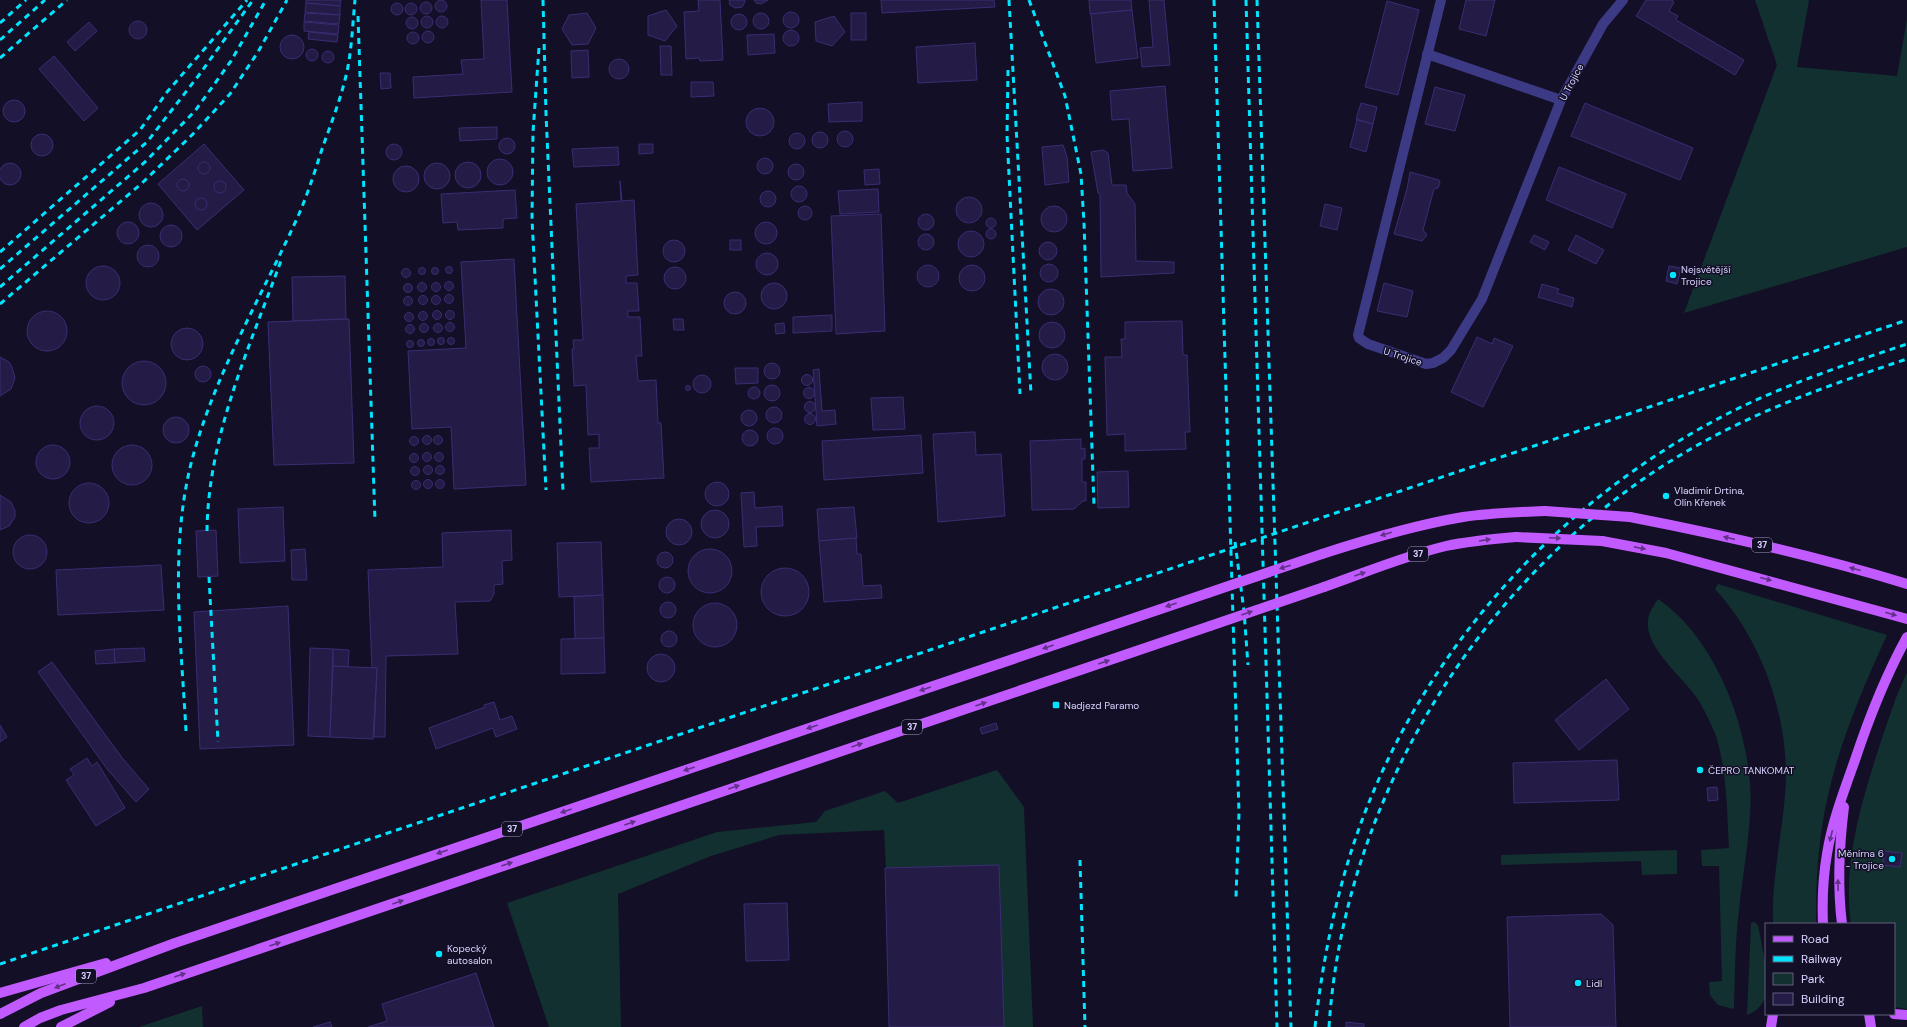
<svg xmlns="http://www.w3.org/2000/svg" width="1907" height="1027" viewBox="0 0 1907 1027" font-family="'DM Sans',sans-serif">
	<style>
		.green { fill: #12302f }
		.building { fill: #241b47; stroke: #3b2d73 }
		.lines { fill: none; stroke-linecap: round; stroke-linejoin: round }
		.minor { stroke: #3d3a85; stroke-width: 10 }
		.primary { stroke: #c25bff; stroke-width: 10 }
		.rail { stroke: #00e5ff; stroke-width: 3; stroke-dasharray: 6 5; stroke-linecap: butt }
		.primary-bridge { stroke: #c25bff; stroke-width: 10 }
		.oneway { fill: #623188 }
		.poi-dot { fill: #00e5ff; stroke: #130f26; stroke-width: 1.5 }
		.labels { text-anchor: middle; stroke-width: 3; stroke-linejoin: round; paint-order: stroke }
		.shield { fill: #130f26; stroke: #9e99be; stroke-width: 1 }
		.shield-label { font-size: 9px; font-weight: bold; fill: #d9d4ff }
		.street-label { font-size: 10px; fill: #d9d4ff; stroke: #130f26 }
		.poi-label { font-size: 10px; fill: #d9d4ff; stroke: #130f26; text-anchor: start }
	</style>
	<rect width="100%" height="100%" fill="#130f26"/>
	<g class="green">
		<polygon points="1755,0 1809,0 1797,67 1897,76 1907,19 1907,247 1684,313 1777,65"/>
		<path d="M1718,584L1887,635C1859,696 1832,760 1822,827C1817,859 1816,891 1816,924H1773C1771,874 1785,825 1786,776C1786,709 1760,638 1715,589Z"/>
		<path d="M1658,599C1713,636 1745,719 1750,783C1753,823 1743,870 1739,910C1735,942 1735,976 1734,1009L1718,1005L1710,995L1709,982L1722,981L1719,866H1702L1701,850L1729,848C1727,811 1727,772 1716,736C1711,723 1704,709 1697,698C1683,677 1644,647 1648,620C1649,612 1654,605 1658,599Z"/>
		<path d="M1907,673V1009L1894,1007V924H1851C1842,862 1863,797 1882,738C1890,716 1896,694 1907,673Z"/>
		<polygon points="997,770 1024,807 1033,1027 1004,1027 886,868 884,830 779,835 711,856 618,894 621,1027 549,1027 507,903 717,832 816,822 825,811 885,791 898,803"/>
		<polygon points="1677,850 1677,874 1642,875 1641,861 1501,865 1501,855"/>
		<path d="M1754,922L1758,925C1761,942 1771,984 1765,998C1762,1006 1755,1012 1747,1015L1751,923Z"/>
		<polygon points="202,1006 203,1027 139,1027"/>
	</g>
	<g class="building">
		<circle cx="441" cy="6" r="6"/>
		<polygon points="306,0 341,0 340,6 306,3"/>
		<polygon points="481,0 507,0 512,92 414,98 413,77 463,74 461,60 484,59"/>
		<polygon points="698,0 720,0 723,60 700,61 699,58 686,59 684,12 699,11"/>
		<polygon points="729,0 745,0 745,2 742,7 735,8 730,5"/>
		<polygon points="754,0 768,0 761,4 756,3"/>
		<polygon points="881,0 994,0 995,7 882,13"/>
		<polygon points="1089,0 1131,0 1132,10 1090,14"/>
		<polygon points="1149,0 1164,0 1170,65 1142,67 1140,48 1153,47"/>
		<polygon points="1466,0 1495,0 1486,36 1459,29"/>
		<polygon points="1646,0 1672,0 1674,2 1669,11 1678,16 1676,20 1744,60 1735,75 1636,16"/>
		<polygon points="1387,1 1419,10 1398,95 1365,87"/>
		<circle cx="426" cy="8" r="6"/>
		<circle cx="411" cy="9" r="6"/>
		<circle cx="397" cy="9" r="6"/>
		<polygon points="306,3 340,6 340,15 305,12"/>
		<polygon points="666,10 677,26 665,41 648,35 648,16"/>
		<polygon points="1132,10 1138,58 1096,63 1091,14"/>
		<circle cx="791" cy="20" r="8"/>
		<circle cx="761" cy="21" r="8"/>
		<polygon points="305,13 340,15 339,24 304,21"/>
		<polygon points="587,13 596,28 588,44 572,45 562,29 569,15"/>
		<rect x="851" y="13" width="15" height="27"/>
		<circle cx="739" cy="22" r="8"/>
		<circle cx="442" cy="22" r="6"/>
		<circle cx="427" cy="22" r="6"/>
		<polygon points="834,16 845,32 832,46 816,41 815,22"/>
		<circle cx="412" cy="23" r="6"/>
		<circle cx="138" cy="30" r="9"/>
		<polygon points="89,22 97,31 75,51 67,42"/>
		<polygon points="304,22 339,25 338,34 304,31"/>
		<circle cx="791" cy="38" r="8"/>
		<circle cx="428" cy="37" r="6"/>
		<circle cx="413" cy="38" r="6"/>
		<polygon points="309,32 338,35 337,42 308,39"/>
		<polygon points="774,34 775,53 748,55 747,35"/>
		<circle cx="292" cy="47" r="12"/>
		<polygon points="975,43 977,80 918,83 916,47"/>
		<polygon points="660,46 671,46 672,75 661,75"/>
		<circle cx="312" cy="55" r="6"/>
		<polygon points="588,50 589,77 572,78 571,51"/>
		<circle cx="328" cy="57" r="6"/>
		<polygon points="54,56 98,108 84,121 39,69"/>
		<circle cx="619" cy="69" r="10"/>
		<polygon points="380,73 390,73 391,88 381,89"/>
		<polygon points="691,82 713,82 714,96 691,97"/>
		<polygon points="1165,86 1172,168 1133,171 1129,119 1112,120 1110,91"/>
		<polygon points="1435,87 1465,95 1455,131 1425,124"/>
		<circle cx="14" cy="111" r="11"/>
		<polygon points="862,102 862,121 829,122 828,104"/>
		<polygon points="1361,103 1377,107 1373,124 1356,119"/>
		<polygon points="1585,103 1693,148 1680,180 1571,136"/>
		<circle cx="760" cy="122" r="14"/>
		<polygon points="1357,120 1373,124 1366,152 1350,147"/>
		<polygon points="497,127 497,139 460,141 459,128"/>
		<circle cx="845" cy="139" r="8"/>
		<circle cx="820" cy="140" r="8"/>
		<circle cx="797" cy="141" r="8"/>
		<circle cx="42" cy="145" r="11"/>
		<circle cx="507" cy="146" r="8"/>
		<circle cx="394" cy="152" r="8"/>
		<polygon points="204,144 244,190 197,230 158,184"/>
		<polygon points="639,144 653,144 653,153 639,154"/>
		<polygon points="1063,145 1067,157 1069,182 1045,185 1042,147"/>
		<polygon points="618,147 619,165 574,167 572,149"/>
		<polygon points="1103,150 1108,153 1112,185 1126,185 1127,193 1135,204 1136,261 1174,262 1174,273 1101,277 1100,194 1098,193 1091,152"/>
		<circle cx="765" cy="166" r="8"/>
		<circle cx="500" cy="172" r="13"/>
		<circle cx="204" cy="168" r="6"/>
		<circle cx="468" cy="175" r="13"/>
		<circle cx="10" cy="174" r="11"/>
		<circle cx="437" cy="176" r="13"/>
		<circle cx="796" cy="172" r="8"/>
		<circle cx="406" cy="179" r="13"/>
		<polygon points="1559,167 1626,194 1612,228 1546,200"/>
		<polygon points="879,169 880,184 865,185 864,170"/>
		<polygon points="1410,172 1439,180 1440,183 1438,188 1434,189 1423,230 1427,235 1422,241 1394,234 1407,189"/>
		<circle cx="183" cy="185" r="6"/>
		<circle cx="220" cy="187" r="6"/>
		<polygon points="620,181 622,201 634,200 638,275 626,276 626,283 637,283 639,311 628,311 628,317 640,317 642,356 636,356 638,381 656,380 658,423 661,423 664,478 591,482 589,448 599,448 599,434 588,435 586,385 574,386 572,349 574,349 573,340 583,340 576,204 621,201"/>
		<circle cx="799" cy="194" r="8"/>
		<polygon points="878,189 879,212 840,214 838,191"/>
		<polygon points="515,190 517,218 503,219 503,228 458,230 457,222 443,223 441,194"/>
		<circle cx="768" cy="199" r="8"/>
		<circle cx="969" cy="210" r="13"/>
		<circle cx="201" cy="204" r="6"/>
		<circle cx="151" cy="215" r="12"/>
		<polygon points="1325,204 1342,208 1337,230 1320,226"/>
		<circle cx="1054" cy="219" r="13"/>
		<circle cx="805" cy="213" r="7"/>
		<circle cx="926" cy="222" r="8"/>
		<polygon points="881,214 885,331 836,334 831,216"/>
		<circle cx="991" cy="223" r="5"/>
		<circle cx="128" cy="233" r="11"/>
		<circle cx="766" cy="233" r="11"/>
		<circle cx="171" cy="236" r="11"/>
		<circle cx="991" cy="234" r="5"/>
		<circle cx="971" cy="244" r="13"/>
		<circle cx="926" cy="242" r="8"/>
		<polygon points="1534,235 1549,242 1545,250 1530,242"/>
		<polygon points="1576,235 1604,250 1596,264 1568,250"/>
		<rect x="730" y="240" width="11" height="10"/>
		<circle cx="674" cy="251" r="11"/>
		<circle cx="1048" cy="251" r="9"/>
		<circle cx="148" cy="256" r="11"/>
		<circle cx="767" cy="264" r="11"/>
		<polygon points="514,259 526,485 454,489 451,427 412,429 408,351 466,348 461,262"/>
		<circle cx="1049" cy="273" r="9"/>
		<circle cx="928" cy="276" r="11"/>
		<circle cx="972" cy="278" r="13"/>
		<circle cx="103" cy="283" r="17"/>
		<polygon points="1669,266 1681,268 1677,284 1666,281"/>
		<circle cx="449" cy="270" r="3.5"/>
		<circle cx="675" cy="278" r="11"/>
		<circle cx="435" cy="271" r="3.5"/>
		<circle cx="422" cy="271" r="3.5"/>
		<circle cx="406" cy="273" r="4.5"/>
		<polygon points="345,276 346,319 293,321 292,277"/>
		<circle cx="449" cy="286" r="4.5"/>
		<circle cx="436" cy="287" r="4.5"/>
		<circle cx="422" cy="287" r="4.5"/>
		<polygon points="1384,283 1413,291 1407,317 1377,311"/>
		<circle cx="774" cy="296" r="13"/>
		<circle cx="408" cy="288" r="4.5"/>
		<polygon points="1542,284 1559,289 1557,293 1574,298 1572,307 1538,297"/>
		<circle cx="1051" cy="302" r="13"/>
		<circle cx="735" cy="303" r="11"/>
		<circle cx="449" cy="299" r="4.5"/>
		<circle cx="436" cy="300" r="4.5"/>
		<circle cx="423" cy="300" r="4.5"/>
		<circle cx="408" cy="301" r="4.5"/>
		<circle cx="450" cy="315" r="4.5"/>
		<circle cx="437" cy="315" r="4.5"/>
		<circle cx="47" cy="331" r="20"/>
		<circle cx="423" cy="316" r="4.5"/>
		<circle cx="409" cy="317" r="4.5"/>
		<polygon points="832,315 832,331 793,333 793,317"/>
		<polygon points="349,319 354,463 274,465 268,322"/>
		<polygon points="673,319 683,319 684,330 674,330"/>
		<polygon points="1182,321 1183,355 1187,355 1190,432 1185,432 1186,449 1125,451 1125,434 1107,435 1105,357 1122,357 1121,339 1125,339 1125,322"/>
		<circle cx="1052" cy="335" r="13"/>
		<circle cx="450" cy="327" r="4.5"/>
		<polygon points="784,323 785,333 776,334 775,324"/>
		<circle cx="424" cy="328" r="4.5"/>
		<circle cx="438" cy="328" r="4.5"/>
		<circle cx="410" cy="329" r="4.5"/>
		<circle cx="187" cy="344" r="16"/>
		<polygon points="1477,337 1492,344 1494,338 1513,346 1483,407 1451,392"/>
		<circle cx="451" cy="341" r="3.5"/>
		<circle cx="441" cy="341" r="3.5"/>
		<circle cx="431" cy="342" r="3.5"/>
		<circle cx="421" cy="343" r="3.5"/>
		<circle cx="410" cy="344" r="3.5"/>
		<circle cx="1055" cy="367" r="13"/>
		<polygon points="0,357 9,362 12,367 15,378 11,389 0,396"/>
		<circle cx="144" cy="383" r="22"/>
		<circle cx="772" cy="371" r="8"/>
		<circle cx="203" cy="374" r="8"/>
		<polygon points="735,368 758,368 758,383 736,384"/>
		<polygon points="819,369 822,411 835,410 836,424 817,426 813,370"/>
		<circle cx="807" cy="380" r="5.5"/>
		<circle cx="702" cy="384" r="9"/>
		<circle cx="772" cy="393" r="8"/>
		<circle cx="688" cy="388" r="2.5"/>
		<circle cx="754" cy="393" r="6"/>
		<circle cx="809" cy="393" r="5.5"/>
		<polygon points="903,397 905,429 873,430 871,398"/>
		<circle cx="810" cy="407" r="5.5"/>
		<circle cx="97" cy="423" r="17"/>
		<circle cx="774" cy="415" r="8"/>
		<circle cx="749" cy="418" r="8"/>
		<circle cx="810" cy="419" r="5.5"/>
		<circle cx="176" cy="430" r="13"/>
		<circle cx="775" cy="436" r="8"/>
		<circle cx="750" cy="438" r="8"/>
		<polygon points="972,432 975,432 976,455 1001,454 1005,516 938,522 933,434"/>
		<polygon points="921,435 923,473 824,480 822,441"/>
		<circle cx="438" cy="440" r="4.5"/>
		<circle cx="427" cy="440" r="4.5"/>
		<circle cx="414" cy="441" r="4.5"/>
		<polygon points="1081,439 1081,449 1085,448 1085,459 1082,459 1082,482 1086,482 1086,501 1083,501 1074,509 1032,510 1030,441"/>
		<circle cx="132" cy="465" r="20"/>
		<circle cx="53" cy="462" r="17"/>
		<circle cx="439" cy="457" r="4.5"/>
		<circle cx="427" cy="457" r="4.5"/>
		<circle cx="414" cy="458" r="4.5"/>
		<circle cx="428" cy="470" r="4.5"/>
		<circle cx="440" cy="470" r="4.5"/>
		<circle cx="415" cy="471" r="4.5"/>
		<polygon points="1128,471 1129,507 1098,508 1097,472"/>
		<circle cx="428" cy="484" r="4.5"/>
		<circle cx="440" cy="484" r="4.5"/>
		<circle cx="416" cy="485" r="4.5"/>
		<circle cx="717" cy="494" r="12"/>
		<circle cx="89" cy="503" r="20"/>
		<polygon points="754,492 755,508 782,506 783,526 756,527 757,546 744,547 741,493"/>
		<polygon points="0,495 11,502 15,511 15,517 9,526 0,530"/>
		<polygon points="283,507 285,561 240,563 238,509"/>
		<polygon points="854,507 857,538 819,541 817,509"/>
		<circle cx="715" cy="524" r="14"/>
		<circle cx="679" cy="532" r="13"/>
		<polygon points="216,530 218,576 198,577 196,531"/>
		<polygon points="511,530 512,560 502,561 503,584 494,585 494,594 490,601 455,602 458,654 386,656 385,737 374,737 377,668 372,668 368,570 443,567 442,533"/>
		<circle cx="30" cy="552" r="17"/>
		<polygon points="856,538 857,554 861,554 863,586 881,585 882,598 824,602 819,541"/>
		<polygon points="601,542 603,595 559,597 557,543"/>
		<circle cx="710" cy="571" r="22"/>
		<polygon points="305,549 307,580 292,580 291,550"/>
		<circle cx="665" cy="560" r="8"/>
		<polygon points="161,565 164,610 58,615 56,570"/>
		<circle cx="785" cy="592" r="24"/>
		<circle cx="667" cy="585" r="8"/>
		<polygon points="603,595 604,638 575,639 574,597"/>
		<circle cx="668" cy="610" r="8"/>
		<circle cx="715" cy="625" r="22"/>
		<polygon points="288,606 294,745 200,749 194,612"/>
		<circle cx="669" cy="639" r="8"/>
		<polygon points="604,638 605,673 561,674 561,639"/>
		<polygon points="144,648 145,661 115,663 114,649"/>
		<polygon points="310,648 333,649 330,737 308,736"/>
		<polygon points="114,649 115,663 96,664 95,651"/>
		<polygon points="333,649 349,650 348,667 333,666"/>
		<circle cx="661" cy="668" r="14"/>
		<polygon points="52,662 123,759 149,789 136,802 107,769 38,672"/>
		<polygon points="333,666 377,668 373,739 330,737"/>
		<polygon points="1606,679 1629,709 1579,750 1555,720"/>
		<polygon points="494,702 500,720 512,716 517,729 496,737 493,728 436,749 429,728 485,707 484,705"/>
		<polygon points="996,723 998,729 982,734 980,728"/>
		<polygon points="0,725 7,737 0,742"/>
		<polygon points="87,758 92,766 97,762 125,808 96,826 66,780 74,775 70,769"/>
		<polygon points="1617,760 1619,800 1514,803 1513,763"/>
		<polygon points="1717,787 1718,800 1708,801 1707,788"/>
		<polygon points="1884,851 1902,853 1900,867 1883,865"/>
		<polygon points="999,865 1004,1027 889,1027 885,868"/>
		<polygon points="787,903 789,960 746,961 744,904"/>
		<polygon points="1601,914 1613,925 1616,1027 1510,1027 1507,917"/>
		<polygon points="476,973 494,1027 368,1027 387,1021 382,1004"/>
		<polygon points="330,1022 332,1027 313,1027"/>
		<polygon points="1346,1022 1364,1024 1364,1027 1346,1027"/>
	</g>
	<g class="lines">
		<g class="minor">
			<polyline points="1441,0 1358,335 1359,338 1368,344 1426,364 1433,363 1443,358 1451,350 1482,299 1561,100 1603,24 1623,0"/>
			<polyline points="1427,54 1561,100"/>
		</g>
		<g class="primary">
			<path d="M1630,517C1723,535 1816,556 1907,584"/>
			<polyline points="1602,541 1666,553 1907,619"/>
			<path d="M1322,554C1368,539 1415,525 1463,517C1490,513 1518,512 1545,511"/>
			<path d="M1324,587C1364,573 1404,556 1446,546C1469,541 1492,539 1516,537"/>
			<path d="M1823,924C1822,900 1823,877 1827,854C1832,822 1844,791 1855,760C1869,718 1885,677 1907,637"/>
			<path d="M1842,924C1837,884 1839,847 1844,807"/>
			<polyline points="0,993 106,963"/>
			<polyline points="0,1014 41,993 175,943 1208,593"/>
			<polyline points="1869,1014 1871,1027"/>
			<polyline points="1894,1014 1907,1015"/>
			<polyline points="24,1027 40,1018 61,1010 144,988 1210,626"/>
			<polyline points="61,1027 110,1002"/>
			<polyline points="1771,1027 1773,1014"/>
		</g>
		<g class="rail">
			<polyline points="543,0 546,114 563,491"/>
			<polyline points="1009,0 1031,394"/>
			<polyline points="1029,0 1065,96 1081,174 1084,223 1094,505"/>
			<polyline points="1214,0 1239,813 1236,897"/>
			<polyline points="1246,0 1277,1027"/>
			<polyline points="1257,0 1291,1027"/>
			<polyline points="358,16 375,521"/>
			<polyline points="0,23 26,0"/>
			<polyline points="0,40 45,0"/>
			<polyline points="539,48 533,132 532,219 546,490"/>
			<polyline points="0,58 67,0"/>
			<polyline points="1008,70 1007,135 1020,394"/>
			<polyline points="0,252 140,130 167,92 247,0"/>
			<polyline points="0,269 147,142 199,75 253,0"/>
			<polyline points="0,287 145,162 195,111 231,61 266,0"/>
			<polyline points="0,304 141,184 192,135 230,94 258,52 287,0"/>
			<path d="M207,531C208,436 250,346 282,258"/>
			<polyline points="1235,542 1244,611 1248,665"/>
			<polyline points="209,577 218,742"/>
			<path d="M186,731C181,637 168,540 195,449C219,366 264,292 299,214C308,193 315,171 322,149C332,121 344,91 349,61C352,41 353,20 355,0"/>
			<polyline points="1080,860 1085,1027"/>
			<polyline points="0,964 1907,320"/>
			<path d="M1315,1027C1322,967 1333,909 1351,852C1413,658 1558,497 1739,408C1793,382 1850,363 1907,344"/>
			<path d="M1329,1027C1344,793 1487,567 1689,450C1758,410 1832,384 1907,359"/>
		</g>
		<g class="primary-bridge">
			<polyline points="1545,511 1630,517"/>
			<polyline points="1516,537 1602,541"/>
			<polyline points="1208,593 1322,554"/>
			<polyline points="1210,626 1324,587"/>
		</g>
	</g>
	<defs><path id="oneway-solid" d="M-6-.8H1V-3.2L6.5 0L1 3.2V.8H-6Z"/></defs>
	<g class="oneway">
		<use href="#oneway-solid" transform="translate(1386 534) rotate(164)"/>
		<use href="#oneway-solid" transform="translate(1555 538) rotate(3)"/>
		<use href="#oneway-solid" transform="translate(1729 538) rotate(-167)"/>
		<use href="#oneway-solid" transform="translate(1485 540) rotate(-9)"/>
		<use href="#oneway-solid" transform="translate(1640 548) rotate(11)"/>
		<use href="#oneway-solid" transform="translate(1285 567) rotate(162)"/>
		<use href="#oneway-solid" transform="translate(1855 569) rotate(-165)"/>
		<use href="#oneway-solid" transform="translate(1360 574) rotate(-19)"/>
		<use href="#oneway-solid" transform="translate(1766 579) rotate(15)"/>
		<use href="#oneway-solid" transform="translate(1171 605) rotate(161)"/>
		<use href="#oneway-solid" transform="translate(1247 613) rotate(-19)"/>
		<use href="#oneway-solid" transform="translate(1891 614) rotate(16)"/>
		<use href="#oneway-solid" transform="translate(1048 647) rotate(161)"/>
		<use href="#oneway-solid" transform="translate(1104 662) rotate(-19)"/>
		<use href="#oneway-solid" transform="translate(925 689) rotate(161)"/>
		<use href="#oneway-solid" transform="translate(981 704) rotate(-19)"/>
		<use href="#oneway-solid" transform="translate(812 727) rotate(161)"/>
		<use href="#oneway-solid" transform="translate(857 745) rotate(-19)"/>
		<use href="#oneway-solid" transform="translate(689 769) rotate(161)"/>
		<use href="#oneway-solid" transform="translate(734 787) rotate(-19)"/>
		<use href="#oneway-solid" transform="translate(566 811) rotate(161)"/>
		<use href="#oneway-solid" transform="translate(630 823) rotate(-19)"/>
		<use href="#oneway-solid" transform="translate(1831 836) rotate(104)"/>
		<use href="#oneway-solid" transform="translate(442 852) rotate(161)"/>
		<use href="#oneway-solid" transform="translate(507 864) rotate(-19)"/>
		<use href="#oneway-solid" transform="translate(1838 885) rotate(-91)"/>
		<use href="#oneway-solid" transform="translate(398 902) rotate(-19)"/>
		<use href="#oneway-solid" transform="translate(275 944) rotate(-19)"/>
		<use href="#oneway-solid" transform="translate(180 975) rotate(-19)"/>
		<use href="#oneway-solid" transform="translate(60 986) rotate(159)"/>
	</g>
	<g class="poi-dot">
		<circle cx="1673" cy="275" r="4"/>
		<circle cx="1666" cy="496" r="4"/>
		<rect x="1052" y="701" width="8" height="8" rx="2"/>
		<circle cx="1700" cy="770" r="4"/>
		<circle cx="1892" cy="859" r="4"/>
		<circle cx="439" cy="954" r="4"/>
		<circle cx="1578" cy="983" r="4"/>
	</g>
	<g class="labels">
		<g class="shield">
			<rect x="1752" y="538" width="20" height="14" rx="3"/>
			<rect x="1408" y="547" width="20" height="14" rx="3"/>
			<rect x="902" y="720" width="20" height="14" rx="3"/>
			<rect x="502" y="822" width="20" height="14" rx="3"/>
			<rect x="76" y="969" width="20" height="14" rx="3"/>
		</g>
		<g class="shield-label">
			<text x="1762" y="548">37</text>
			<text x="1418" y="557">37</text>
			<text x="912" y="730">37</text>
			<text x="512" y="832">37</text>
			<text x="86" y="979">37</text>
		</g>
		<g class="street-label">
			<text transform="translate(1571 82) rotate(-62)" y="4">U Trojice</text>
			<text transform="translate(1403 356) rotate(18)" y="4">U Trojice</text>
		</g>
		<g class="poi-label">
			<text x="1681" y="273">Nejsvětější<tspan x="1681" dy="12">Trojice</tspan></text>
			<text x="1674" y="494">Vladimír Drtina,<tspan x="1674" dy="12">Olín Křenek</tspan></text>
			<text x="1064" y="709">Nadjezd Paramo</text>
			<text x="1708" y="774">ČEPRO TANKOMAT</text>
			<text x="1884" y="857" text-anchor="end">Měnírna 6<tspan x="1884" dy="12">- Trojice</tspan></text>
			<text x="447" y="952">Kopecký<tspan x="447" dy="12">autosalon</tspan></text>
			<text x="1586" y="987">Lidl</text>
		</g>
	</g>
	<rect x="1765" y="923" width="130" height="92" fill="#130f26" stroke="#625e7d"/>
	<rect x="1773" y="936" width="20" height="6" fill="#c25bff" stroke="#625e7d"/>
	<text x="1801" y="943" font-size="12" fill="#d9d4ff">Road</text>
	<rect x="1773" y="956" width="20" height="6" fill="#00e5ff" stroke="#625e7d"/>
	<text x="1801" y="963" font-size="12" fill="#d9d4ff">Railway</text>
	<rect x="1773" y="973" width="20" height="12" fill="#12302f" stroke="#625e7d"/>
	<text x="1801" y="983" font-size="12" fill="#d9d4ff">Park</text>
	<rect x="1773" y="993" width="20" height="12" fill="#241b47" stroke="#625e7d"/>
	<text x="1801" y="1003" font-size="12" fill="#d9d4ff">Building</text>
</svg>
